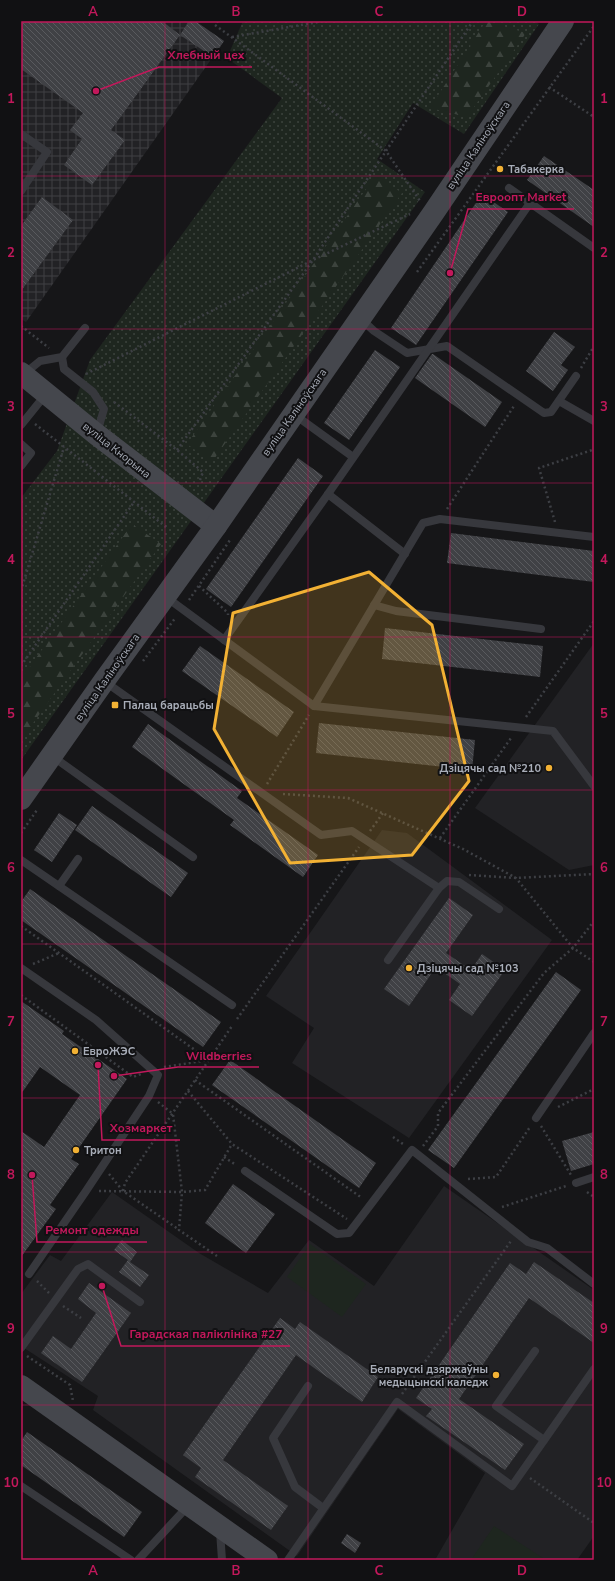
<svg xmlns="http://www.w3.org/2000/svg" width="615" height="1581" viewBox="0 0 615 1581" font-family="'Nunito Sans',sans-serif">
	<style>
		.built { fill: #222225 }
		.industrial { fill: url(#industrial-grid) }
		.grass { fill: url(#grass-dots) }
		.forest { fill: url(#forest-firs) }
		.pitch { fill: #1e261f }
		.building { fill: url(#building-back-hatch) }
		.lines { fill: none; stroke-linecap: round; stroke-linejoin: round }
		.path { stroke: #3d3f44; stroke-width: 2.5; stroke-dasharray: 2 3; stroke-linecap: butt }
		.lane { stroke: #37383d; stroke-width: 8 }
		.secondary { stroke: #45474d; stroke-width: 22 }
		.marked { fill: #f2b134; fill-opacity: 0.2; stroke: #f2b134; stroke-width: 3; stroke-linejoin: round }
		.grid { fill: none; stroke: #c2185b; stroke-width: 1; stroke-opacity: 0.55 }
		.poi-dot { fill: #f2b134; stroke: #111113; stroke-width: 1.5 }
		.labels { text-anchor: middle; stroke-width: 4; stroke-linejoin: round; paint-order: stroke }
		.street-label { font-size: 11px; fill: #a8adb8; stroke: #111113 }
		.poi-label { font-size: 11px; font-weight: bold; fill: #a8adb8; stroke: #111113; text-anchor: start }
		.leader { fill: none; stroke: #c2185b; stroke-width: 1.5 }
		.callout-dot { fill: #c2185b; stroke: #111113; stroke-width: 1.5 }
		.callout-label { font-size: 12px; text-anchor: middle; font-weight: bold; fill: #c2185b; stroke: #111113; stroke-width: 4; stroke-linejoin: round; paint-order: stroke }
		.neatline { fill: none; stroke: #c2185b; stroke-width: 1.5 }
		.grid-label { font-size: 13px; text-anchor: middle; font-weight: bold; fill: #c2185b }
	</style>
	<defs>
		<pattern id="industrial-grid" width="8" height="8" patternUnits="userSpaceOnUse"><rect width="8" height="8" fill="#222225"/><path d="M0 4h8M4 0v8" fill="none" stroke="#3f3f43"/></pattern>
		<pattern id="grass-dots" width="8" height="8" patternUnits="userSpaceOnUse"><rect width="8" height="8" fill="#1e261f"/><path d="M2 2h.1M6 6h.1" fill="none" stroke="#3c433d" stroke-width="1.8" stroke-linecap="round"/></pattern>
		<pattern id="forest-firs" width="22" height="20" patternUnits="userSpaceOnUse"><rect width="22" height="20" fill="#1e261f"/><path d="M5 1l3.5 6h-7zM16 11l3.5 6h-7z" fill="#3c433d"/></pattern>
		<pattern id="building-back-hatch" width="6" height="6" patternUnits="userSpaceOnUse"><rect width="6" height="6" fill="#404145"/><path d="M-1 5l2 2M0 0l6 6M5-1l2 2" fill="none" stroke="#595a5e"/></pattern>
	</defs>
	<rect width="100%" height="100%" fill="#161618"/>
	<g class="built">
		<polygon points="594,643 594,865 569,870 475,808"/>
		<polygon points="382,830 407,833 552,940 409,1138 292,1063 314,1028 266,996"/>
		<polygon points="444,1186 594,1290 594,1536 577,1560 435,1560 485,1473 398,1409 297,1556 93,1410 98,1396 21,1346 21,1294 50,1255 61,1261 112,1192 199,1253 268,1293 309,1240 374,1286"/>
	</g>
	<polygon class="industrial" points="21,21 195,21 224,41 26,322 21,319"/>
	<polygon class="grass" points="243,21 534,21 539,24 464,134 413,103 377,159 425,192 21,760 21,498 57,451 90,360 282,98 227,58"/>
	<g class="forest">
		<polygon points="486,21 526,33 467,117 430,108"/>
		<polygon points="376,175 402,193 212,462 187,444"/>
		<polygon points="132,524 161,544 21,740 21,679"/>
	</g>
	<g class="pitch">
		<polygon points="310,1244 366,1284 342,1317 287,1277"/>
		<polygon points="494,1526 546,1560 471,1560"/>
	</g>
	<g class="building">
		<polygon points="21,21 162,21 180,35 111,130 125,140 92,185 64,165 82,139 70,130 83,113 21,69"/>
		<polygon points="189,21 195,21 224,41 213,57 180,35"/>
		<polygon points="544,156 594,190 594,227 527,180"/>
		<polygon points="482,194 508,212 416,345 391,328"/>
		<polygon points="42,197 73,220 21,291 21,226"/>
		<polygon points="554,332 575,347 561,365 568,370 553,391 526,371"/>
		<polygon points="375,350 400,367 349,440 324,423"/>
		<polygon points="432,354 433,354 502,402 485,427 415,378"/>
		<polygon points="298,458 323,476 231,607 206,589"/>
		<polygon points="451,533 594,551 594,582 447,563"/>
		<polygon points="385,628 543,646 540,677 382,659"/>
		<polygon points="200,646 294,712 277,737 182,671"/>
		<polygon points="319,723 475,740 472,770 316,753"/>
		<polygon points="148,724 242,791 237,798 318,855 303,877 230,825 234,820 132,747"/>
		<polygon points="92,806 188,873 171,897 75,830"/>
		<polygon points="59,813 77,825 52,862 34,850"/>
		<polygon points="30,889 221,1022 203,1047 21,920 21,902"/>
		<polygon points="449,898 473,915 446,953 471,970 482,954 505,970 472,1016 449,1000 460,984 436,967 409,1006 384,989"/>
		<polygon points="556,972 581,990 454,1168 428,1150"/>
		<polygon points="21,1001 64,1031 62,1034 127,1079 71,1159 79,1164 50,1205 56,1209 21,1257 21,1131 44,1147 80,1095 40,1067 21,1094"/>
		<polygon points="230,1060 376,1163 359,1188 212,1085"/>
		<polygon points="594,1132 594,1164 571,1171 562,1141"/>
		<polygon points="233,1184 275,1214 246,1253 205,1223"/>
		<polygon points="122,1240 137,1252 130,1262 149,1275 140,1287 119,1272 128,1260 114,1250"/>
		<polygon points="534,1262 594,1303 594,1343 529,1298 459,1399 524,1444 505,1470 426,1416 432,1409 416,1398 510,1263 526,1274"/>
		<polygon points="89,1283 131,1313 82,1382 41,1353 53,1336 71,1349 96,1313 78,1299"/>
		<polygon points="280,1318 295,1329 300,1322 378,1377 362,1402 296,1355 223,1460 288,1506 271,1530 195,1477 201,1468 183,1455"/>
		<polygon points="27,1432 142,1512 124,1537 21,1465 21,1441"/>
		<polygon points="347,1534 361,1543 355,1553 341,1543"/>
	</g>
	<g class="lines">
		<g class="path">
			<polyline points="218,21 215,25 386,151 420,201"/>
			<polyline points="232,37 324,21"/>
			<polyline points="549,87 594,117"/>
			<polyline points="417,272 594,26"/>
			<polyline points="21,326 49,348"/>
			<polyline points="581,368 594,346"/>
			<polyline points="86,374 313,260 410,214"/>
			<polyline points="114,402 177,450 203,472 200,480"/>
			<polyline points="35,424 166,527"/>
			<polyline points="177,450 313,260 473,21"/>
			<polyline points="447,509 514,406"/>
			<polyline points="555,522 539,468 592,450"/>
			<polyline points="199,586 228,613 228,615"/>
			<polyline points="21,591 64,447"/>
			<polyline points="189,600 230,540"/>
			<polyline points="143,661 176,617"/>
			<polyline points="21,666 134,502"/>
			<polyline points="526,717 594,621"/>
			<polyline points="267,784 309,715"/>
			<polyline points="283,794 348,798 463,849 516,878 573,948 594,962"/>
			<polyline points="370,831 383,813"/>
			<polyline points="21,833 37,810"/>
			<polyline points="440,838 511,738"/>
			<polyline points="469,875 516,878 594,874"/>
			<polyline points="21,926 209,1060"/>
			<polyline points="33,964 59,953"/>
			<polyline points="21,995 133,1077 141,1074"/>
			<polyline points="237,1019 359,847"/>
			<polyline points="164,1067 209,1060"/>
			<polyline points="195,1080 362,1198"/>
			<polyline points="188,1091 232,1144 347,1219"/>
			<polyline points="158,1102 173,1114 182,1192 179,1230 217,1256"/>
			<polyline points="558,1107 594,1089"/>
			<polyline points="541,1126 571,1175"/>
			<polyline points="393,1137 403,1144"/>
			<polyline points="423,1146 438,1126 438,1113 544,973 573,948 594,921"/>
			<polyline points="224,1157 236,1165"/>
			<polyline points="109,1174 123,1191 178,1229"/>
			<polyline points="468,1179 496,1177 530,1127"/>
			<polyline points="99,1191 182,1192 205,1190 232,1144"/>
			<polyline points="123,1191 125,1183 232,1026"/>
			<polyline points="587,1192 594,1197"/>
			<polyline points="502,1207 566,1186"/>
			<polyline points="37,1281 49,1293"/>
			<polyline points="63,1306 81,1318"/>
			<polyline points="27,1356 70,1385 73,1401"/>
			<polyline points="402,1394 511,1241"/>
			<polyline points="530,1478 594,1523"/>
		</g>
		<g class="lane">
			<polyline points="21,134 47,152 21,191"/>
			<polyline points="509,188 594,248"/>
			<polyline points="360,318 374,331 407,353 447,346 544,413 551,412 576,376"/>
			<polyline points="62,357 64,369 93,392 104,409 97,433"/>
			<polyline points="24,374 40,361 62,357 85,328"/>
			<polyline points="559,401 594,421"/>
			<polyline points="295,415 353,457"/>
			<polyline points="21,425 46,394"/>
			<polyline points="21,444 31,453 21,466"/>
			<polyline points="328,494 405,554"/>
			<polyline points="166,597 314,706 553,731 594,786"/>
			<polyline points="374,605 396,611 541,629"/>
			<polyline points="224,640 328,494 530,203"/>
			<polyline points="104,681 321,835 352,831 439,888"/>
			<polyline points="314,706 423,523 440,519 594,537"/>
			<polyline points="52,756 193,857"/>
			<polyline points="21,860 232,1005"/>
			<polyline points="59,886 78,859"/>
			<polyline points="388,960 439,888 447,881 459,882 499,909"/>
			<polyline points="21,968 96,1020 158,1075 149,1096 86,1191 29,1274"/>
			<polyline points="536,1118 594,1033"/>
			<polyline points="245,1171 337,1234 349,1233 412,1150 528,1242 547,1248 594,1284"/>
			<polyline points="576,1183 594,1177"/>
			<polyline points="21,1348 78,1269 88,1264 140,1302"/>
			<polyline points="535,1351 496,1406 544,1440"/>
			<polyline points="308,1386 273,1438 295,1487 323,1508"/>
			<polyline points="21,1486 131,1560"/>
			<polyline points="220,1531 222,1560"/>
			<polyline points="138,1560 189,1505"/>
			<polyline points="288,1560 397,1402 512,1486 594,1369"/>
		</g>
		<g class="secondary">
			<polyline points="21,373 96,434 216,526"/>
			<polyline points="21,799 104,681 216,526 434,212 563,21"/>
			<polyline points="21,1386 267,1560"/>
		</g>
	</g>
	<path class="marked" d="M369,572L432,625L469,781L412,855L290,863L214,729L233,613Z"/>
	<path class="grid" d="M165,21V1560M308,21V1560M450,21V1560M21,176H594M21,329H594M21,483H594M21,637H594M21,790H594M21,944H594M21,1098H594M21,1252H594M21,1405H594"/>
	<g class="poi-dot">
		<circle cx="500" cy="169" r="4"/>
		<rect x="111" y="701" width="8" height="8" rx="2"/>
		<circle cx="549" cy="768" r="4"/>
		<circle cx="409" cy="968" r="4"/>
		<circle cx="75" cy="1051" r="4"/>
		<circle cx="76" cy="1150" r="4"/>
		<circle cx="496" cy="1375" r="4"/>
	</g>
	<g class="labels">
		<g class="street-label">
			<text transform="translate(478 145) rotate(-56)" y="4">вуліца Каліноўскага</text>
			<text transform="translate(294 412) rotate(-55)" y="4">вуліца Каліноўскага</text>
			<text transform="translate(117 450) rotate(38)" y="4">вуліца Кнорына</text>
			<text transform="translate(107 677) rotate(-55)" y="4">вуліца Каліноўскага</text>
		</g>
		<g class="poi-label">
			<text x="508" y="173">Табакерка</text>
			<text x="123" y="709">Палац барацьбы</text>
			<text x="541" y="772" text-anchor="end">Дзіцячы сад №210</text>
			<text x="417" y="972">Дзіцячы сад №103</text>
			<text x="83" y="1055">ЕвроЖЭС</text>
			<text x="84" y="1154">Тритон</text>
			<text x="488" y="1373" text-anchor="end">Беларускі дзяржаўны<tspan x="488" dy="13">медыцынскі каледж</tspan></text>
		</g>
	</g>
	<path class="leader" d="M96 91L159 67H252M450 273L468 209H574M114 1076L178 1067H259M98 1065L102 1140H180M32 1175L37 1242H147M102 1286L121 1346H290"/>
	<g class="callout-dot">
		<circle cx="96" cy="91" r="4"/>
		<circle cx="450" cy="273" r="4"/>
		<circle cx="114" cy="1076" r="4"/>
		<circle cx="98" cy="1065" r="4"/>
		<circle cx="32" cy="1175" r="4"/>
		<circle cx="102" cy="1286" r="4"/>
	</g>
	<g class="callout-label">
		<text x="206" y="59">Хлебный цех</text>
		<text x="521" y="201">Евроопт Market</text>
		<text x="219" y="1060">Wildberries</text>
		<text x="141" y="1132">Хозмаркет</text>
		<text x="92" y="1234">Ремонт одежды</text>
		<text x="206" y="1338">Гарадская паліклініка #27</text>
	</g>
	<rect width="615" height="1581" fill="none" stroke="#111113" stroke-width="44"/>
	<rect x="22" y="22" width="571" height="1537" class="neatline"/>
	<g class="grid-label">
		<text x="93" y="16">A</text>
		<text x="236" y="16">B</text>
		<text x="379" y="16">C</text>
		<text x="522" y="16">D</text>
		<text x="11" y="103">1</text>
		<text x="604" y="103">1</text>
		<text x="11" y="257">2</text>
		<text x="604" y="257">2</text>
		<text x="11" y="411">3</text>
		<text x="604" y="411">3</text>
		<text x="11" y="564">4</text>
		<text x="604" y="564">4</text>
		<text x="11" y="718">5</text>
		<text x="604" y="718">5</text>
		<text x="11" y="872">6</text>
		<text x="604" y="872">6</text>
		<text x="11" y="1026">7</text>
		<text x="604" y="1026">7</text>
		<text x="11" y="1179">8</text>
		<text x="604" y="1179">8</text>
		<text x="11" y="1333">9</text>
		<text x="604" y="1333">9</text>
		<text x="11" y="1487">10</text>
		<text x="604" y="1487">10</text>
		<text x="93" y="1575">A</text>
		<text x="236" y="1575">B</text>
		<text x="379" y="1575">C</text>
		<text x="522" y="1575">D</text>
	</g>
</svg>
